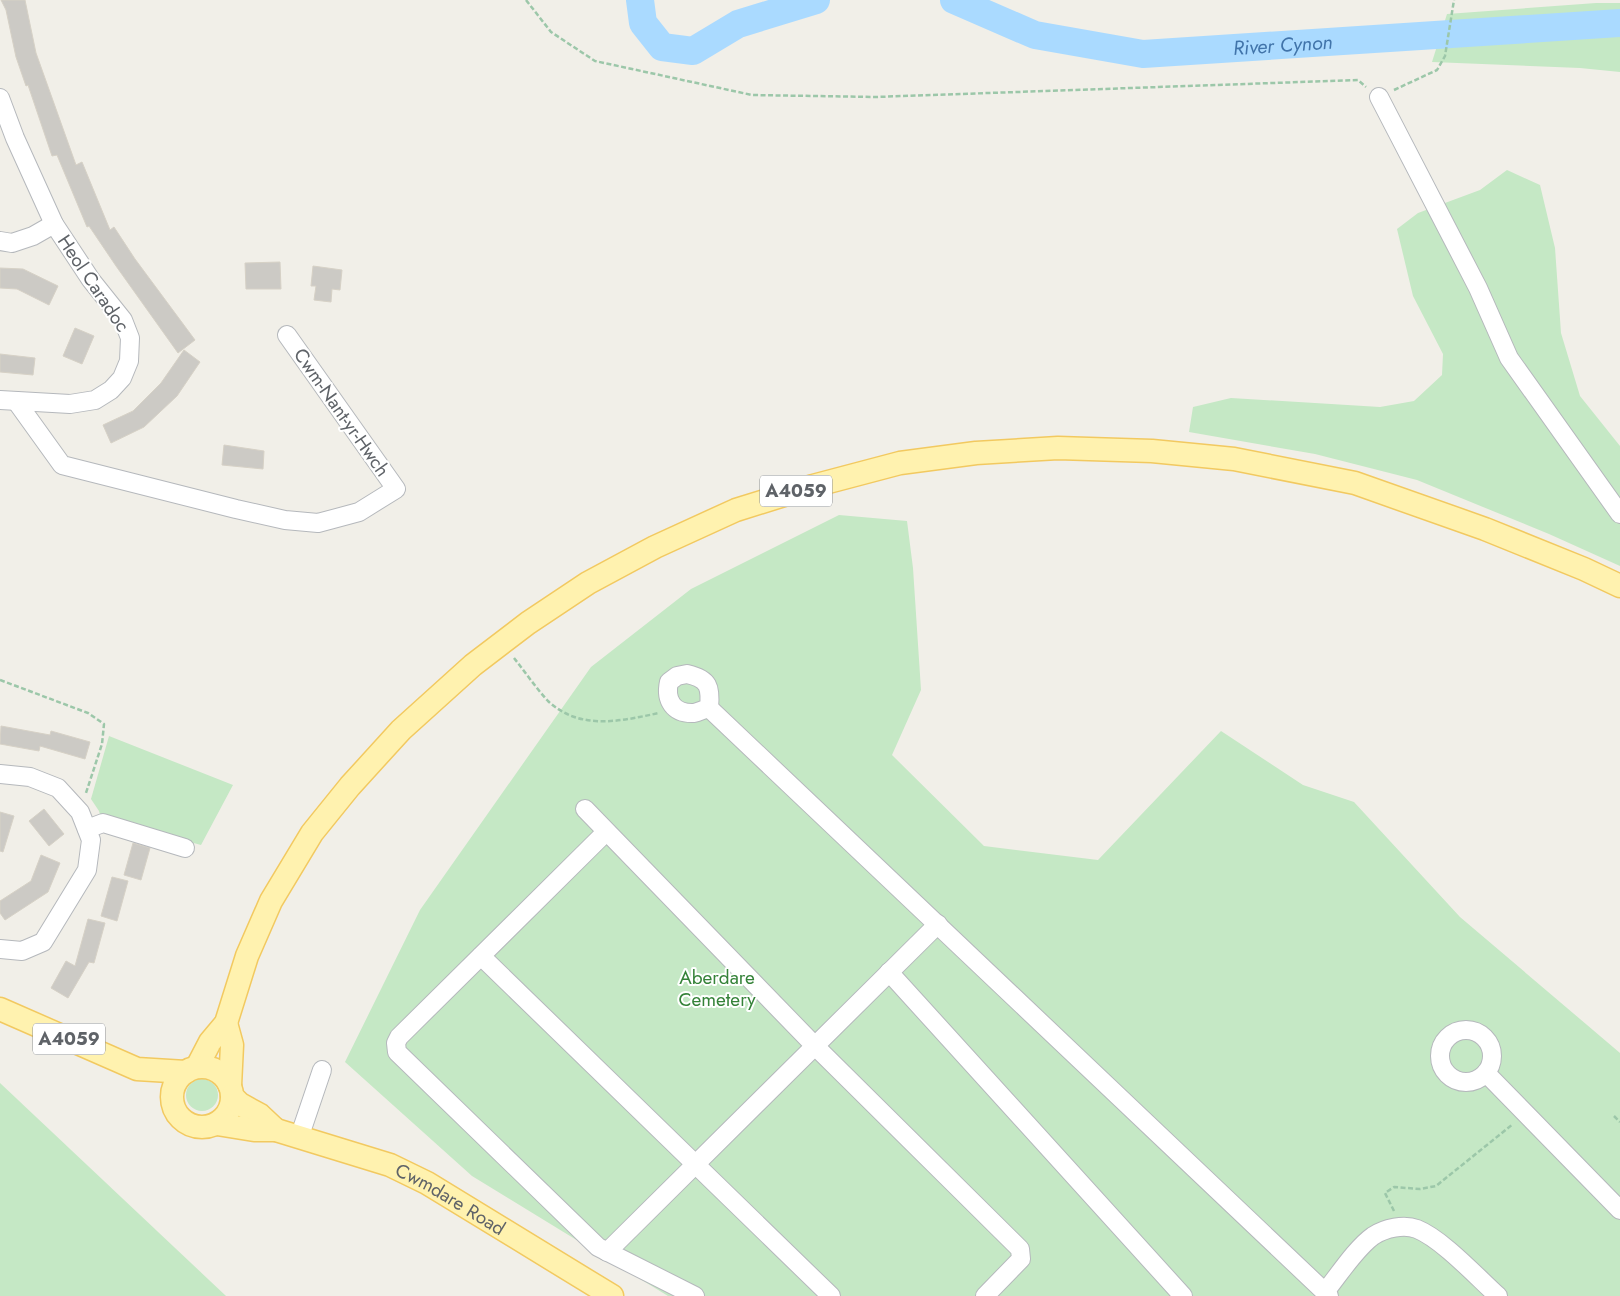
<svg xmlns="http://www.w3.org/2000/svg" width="1620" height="1296" viewBox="0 0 1620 1296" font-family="Jost,sans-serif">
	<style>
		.green { fill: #c5e8c5 }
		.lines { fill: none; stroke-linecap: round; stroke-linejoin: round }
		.river { stroke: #aadaff; stroke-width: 28 }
		.building { fill: #cccac5; stroke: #d6d1c6 }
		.minor-casing { stroke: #b5b8bc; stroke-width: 20 }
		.major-casing { stroke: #f2c960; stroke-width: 25 }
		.path { stroke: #9cc7a9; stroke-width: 2.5; stroke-dasharray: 5 2.5; stroke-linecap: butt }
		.minor { stroke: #fff; stroke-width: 18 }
		.major { stroke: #fff2af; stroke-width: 22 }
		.labels { text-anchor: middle; stroke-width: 4; stroke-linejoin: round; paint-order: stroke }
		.shield { fill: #fff; stroke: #8f9295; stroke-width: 1 }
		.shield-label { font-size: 18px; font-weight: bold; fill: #5f6368 }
		.street-label { font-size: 19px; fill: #5f6368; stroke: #fff }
		.park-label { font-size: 19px; fill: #348238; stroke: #fff }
		.water-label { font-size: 20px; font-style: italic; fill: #4174aa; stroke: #fff }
	</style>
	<rect width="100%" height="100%" fill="#f1efe8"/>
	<g class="green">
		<polygon points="1596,3 1620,3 1620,72 1580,68 1432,62 1447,14"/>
		<polygon points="1507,170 1540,185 1555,248 1561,333 1580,396 1620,446 1620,566 1549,534 1417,480 1315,454 1189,432 1193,407 1231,398 1380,407 1414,401 1442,375 1443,354 1413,296 1397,229 1418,213 1480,190"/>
		<polygon points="839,515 907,521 913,568 921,690 892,755 984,846 1098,860 1221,731 1303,785 1354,802 1460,917 1620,1053 1620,1296 668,1296 472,1176 345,1062 420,910 591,667 691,589"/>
		<polygon points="109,736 233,785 201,845 101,818 99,811 91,799"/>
		<circle cx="202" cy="1095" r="16"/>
		<polygon points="0,1083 226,1296 0,1296"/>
	</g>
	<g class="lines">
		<g class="river">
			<polyline points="640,0 643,23 662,47 693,51 738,24 816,0"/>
			<path id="s1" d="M954,0L1035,35L1143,54L1620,23"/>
		</g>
	</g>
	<g class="building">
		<polygon points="1,0 25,0 36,53 76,165 82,162 110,230 114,227 135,259 195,340 178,353 116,266 89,226 87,227 57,155 52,156 28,85 26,86 16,57 6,10"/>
		<polygon points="280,262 281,289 246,289 245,263"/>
		<polygon points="313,266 342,270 340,290 332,289 331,302 314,300 316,286 311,286"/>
		<polygon points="0,268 23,269 58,286 49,305 17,289 0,288"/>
		<polygon points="75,328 94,336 82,364 63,356"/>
		<polygon points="184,350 200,362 177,396 144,427 111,443 103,425 133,411 161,383"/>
		<polygon points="0,354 35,358 33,375 0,372"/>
		<polygon points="224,445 264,451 263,469 222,465"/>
		<polygon points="1,726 50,735 51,731 90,742 85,759 40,746 39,751 0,744"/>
		<polygon points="44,809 64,834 49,846 29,821"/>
		<polygon points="0,812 14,816 3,852 0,851"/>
		<polygon points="133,843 150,848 141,880 124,875"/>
		<polygon points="41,855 60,863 48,892 5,920 0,913 0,901 31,881"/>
		<polygon points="112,877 128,881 117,921 101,916"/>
		<polygon points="88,919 105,923 94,963 89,962 68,998 51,988 66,961 75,966"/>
	</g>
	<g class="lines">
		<g class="minor-casing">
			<g id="minor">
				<polyline points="1379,97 1478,288 1509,358 1620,514"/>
				<polyline points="0,98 15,138 54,224 91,280 123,320 130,338 129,361 122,378 111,390 95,400 70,404 0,400"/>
				<polyline points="0,241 12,243 33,236 54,224"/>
				<polyline points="16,401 62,465 236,509 285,520 318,523 359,512 396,489 287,335"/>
				<path d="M687,674C709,679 711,687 709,708C704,709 699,712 694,713C673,714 665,700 669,682L677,676Z"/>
				<polyline points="709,708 1329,1296"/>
				<polyline points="0,774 30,777 58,788 80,812 91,840 87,870 43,942 22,951 0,949"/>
				<polyline points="585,809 815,1046 1020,1249 1021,1259 985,1296"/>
				<polyline points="87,829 103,823 185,848"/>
				<polyline points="606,832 399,1037 396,1043 397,1052 598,1247 695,1296"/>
				<polyline points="481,956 831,1296"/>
				<polyline points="889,972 1183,1296"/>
				<circle cx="1466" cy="1056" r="26"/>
				<polyline points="1486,1073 1620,1210"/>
				<polyline points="299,1138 322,1070"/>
				<polyline points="607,1252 938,924"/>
				<path d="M1325,1292C1338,1276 1356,1248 1373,1236C1385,1228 1404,1224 1417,1229C1442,1239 1477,1277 1498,1296"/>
			</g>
		</g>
		<g class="major-casing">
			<g id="major">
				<polyline points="0,1009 137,1069 186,1072"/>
				<polyline points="226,1023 232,1045 230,1086"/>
				<polyline points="197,1067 210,1042 226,1023 247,956 271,901 312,833 350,786 401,730 473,665 528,623 588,583 655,547 736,510 813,486 900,463 976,453 1058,448 1152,451 1234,459 1355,483 1485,529 1584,569 1620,586"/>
				<circle cx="202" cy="1097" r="30"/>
				<polyline points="232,1096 240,1104 260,1115 276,1130"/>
				<path id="s2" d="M217,1124L254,1130H276L390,1165L427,1183L612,1296"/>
			</g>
		</g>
		<g class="path">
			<polyline points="526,0 551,32 595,61 752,95 875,97 1358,80 1366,87"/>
			<polyline points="1394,90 1437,70 1445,56 1454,0"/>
			<path d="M514,658C525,672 536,688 548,701C580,731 621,721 659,713"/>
			<polyline points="0,680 88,713 104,724 102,744 86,793"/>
			<polyline points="1614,1116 1620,1122"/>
			<polyline points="1394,1211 1385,1193 1394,1187 1420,1189 1436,1186 1513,1124"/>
		</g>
		<use href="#minor" class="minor"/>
		<use href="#major" class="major"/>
	</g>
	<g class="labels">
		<g class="shield">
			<rect x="760" y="475.5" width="72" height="31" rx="4"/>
			<rect x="33" y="1023.5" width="72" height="31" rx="4"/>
		</g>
		<g class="shield-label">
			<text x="796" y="497">A4059</text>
			<text x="69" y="1045">A4059</text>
		</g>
		<g class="street-label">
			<text transform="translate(94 283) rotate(56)" y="7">Heol Caradoc</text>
			<text transform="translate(342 412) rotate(55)" y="7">Cwm-Nant-yr-Hwch</text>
			<text dy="7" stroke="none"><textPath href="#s2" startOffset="248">Cwmdare Road</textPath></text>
		</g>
		<g class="park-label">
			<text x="717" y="984">Aberdare<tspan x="717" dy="22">Cemetery</tspan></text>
		</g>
		<g class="water-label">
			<text dy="7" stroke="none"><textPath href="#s1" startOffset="338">River Cynon</textPath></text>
		</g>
	</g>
</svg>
